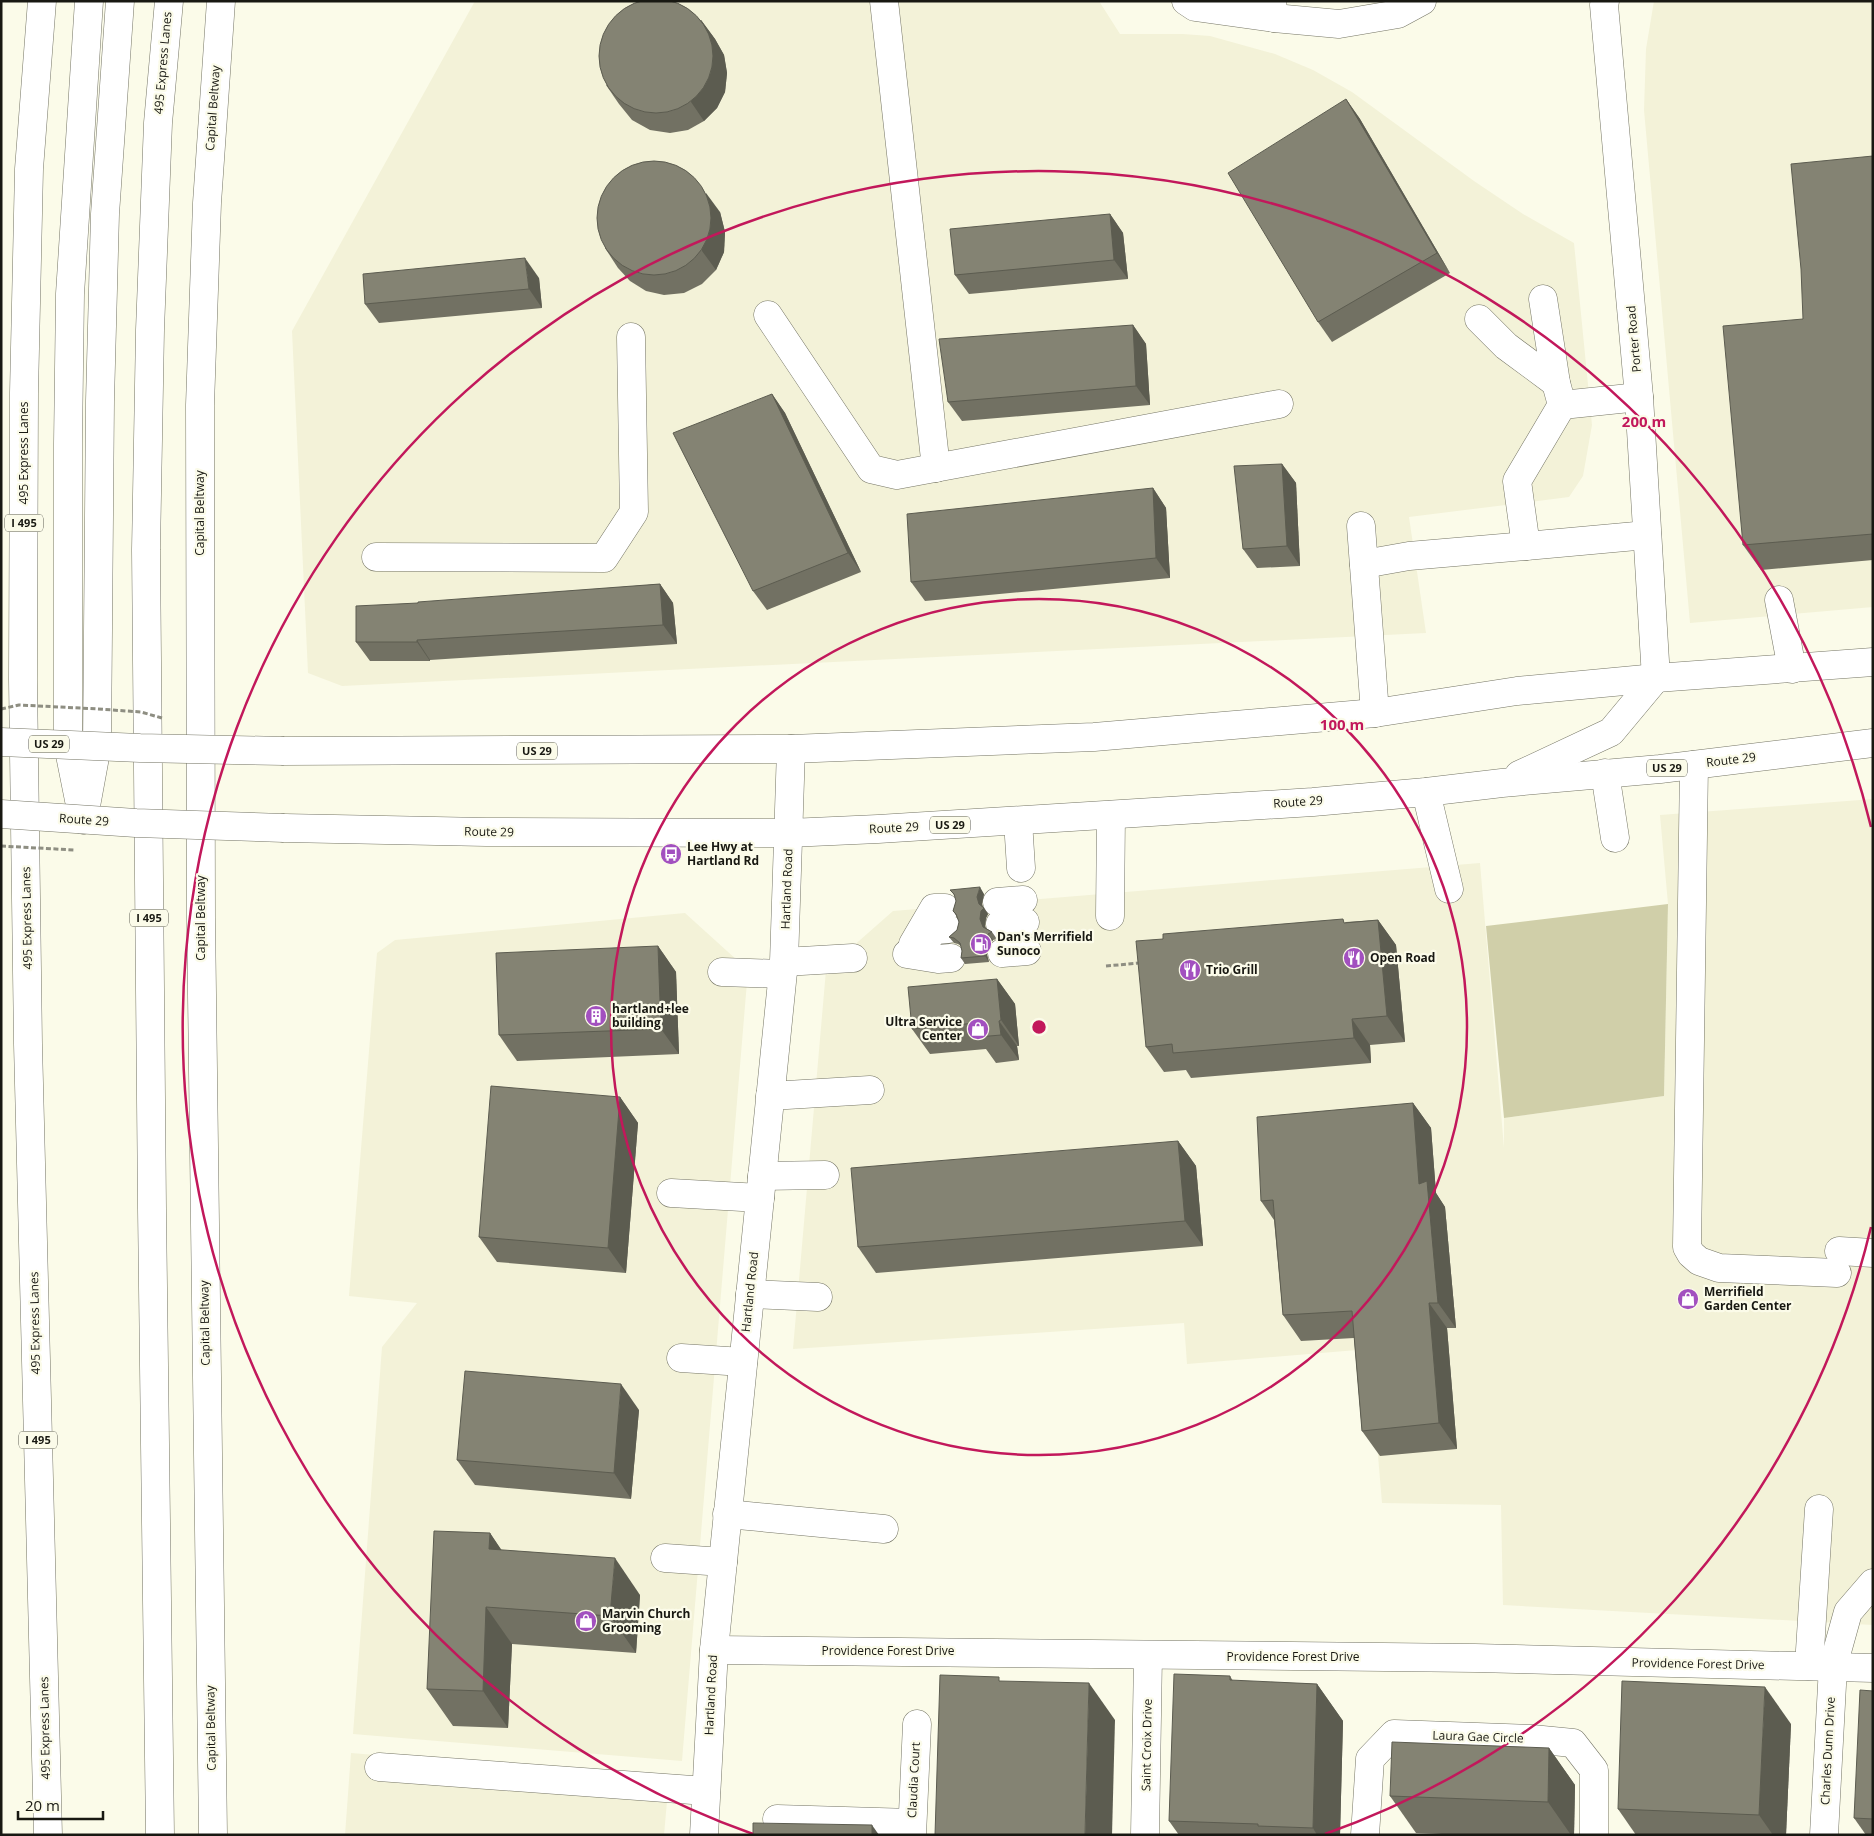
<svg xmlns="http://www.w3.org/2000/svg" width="1874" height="1836" viewBox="0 0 1874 1836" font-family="'Open Sans',sans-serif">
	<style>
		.built { fill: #f3f2d8 }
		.green { fill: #d0cfa9 }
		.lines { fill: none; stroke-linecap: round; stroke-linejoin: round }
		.minor-casing { stroke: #757565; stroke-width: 29 }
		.major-casing { stroke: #757565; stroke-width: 29 }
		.highway-casing { stroke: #757565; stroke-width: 29 }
		.path { stroke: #8e8e82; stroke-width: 3; stroke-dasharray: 5 2.5; stroke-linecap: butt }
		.minor { stroke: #fff; stroke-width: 28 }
		.major { stroke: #fff; stroke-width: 28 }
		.highway { stroke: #fff; stroke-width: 28 }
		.major-bridge-casing { stroke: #757565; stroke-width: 29; stroke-linecap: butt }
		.path-bridge { stroke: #8e8e82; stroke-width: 3; stroke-dasharray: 5 2.5; stroke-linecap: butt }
		.major-bridge { stroke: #fff; stroke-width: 28 }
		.wall { fill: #727163 }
		.shaded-wall { fill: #5c5c50 }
		.building { fill: #848373; stroke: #5c5c50 }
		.ring { fill: none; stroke: #c2185b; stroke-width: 2.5 }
		.labels { text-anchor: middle; stroke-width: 4.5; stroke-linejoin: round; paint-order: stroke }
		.shield { fill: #fbfbe9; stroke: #5c5c52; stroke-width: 1 }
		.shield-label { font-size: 11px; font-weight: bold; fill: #181812 }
		.street-label { font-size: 12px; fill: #181812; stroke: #fbfbe9 }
		.poi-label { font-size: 12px; font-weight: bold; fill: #181812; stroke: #fbfbe9; text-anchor: start }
		.centre { fill: #c2185b; stroke: #fbfbe9; stroke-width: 2.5 }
		.ring-label { font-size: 15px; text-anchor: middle; font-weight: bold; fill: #c2185b; stroke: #fbfbe9; stroke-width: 4.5; stroke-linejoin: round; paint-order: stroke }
	</style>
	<rect width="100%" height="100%" fill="#fbfbe9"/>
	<g class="built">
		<polygon points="475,1 1099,1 1120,34 1183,34 1210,36 1275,54 1313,70 1352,92 1474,181 1523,214 1574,243 1592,425 1583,476 1569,497 1409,517 1426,633 342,686 308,673 292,331"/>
		<polygon points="1654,1 1873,1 1873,607 1690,623 1644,110 1646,49"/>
		<polygon points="1873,799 1873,1625 1503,1605 1501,1505 1382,1503 1369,1349 1187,1364 1184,1323 793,1349 826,970 893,911 1480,863 1504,1148 1504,1118 1664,1096 1668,904 1660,815"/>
		<polygon points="685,913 748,970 682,1761 353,1734 382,1347 417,1303 349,1296 377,953 395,940"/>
		<polygon points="351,1753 669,1779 664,1835 345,1835"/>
	</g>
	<polygon class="green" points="1668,904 1664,1096 1504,1118 1486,926"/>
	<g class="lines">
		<g class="minor-casing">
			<g id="minor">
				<polyline points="884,1 936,468"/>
				<polyline points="1186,1 1195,7 1274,18 1272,1"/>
				<polyline points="1605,1 1604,5 1639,397 1656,678"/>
				<polyline points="1274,18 1339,24 1398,14 1422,1"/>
				<polyline points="1543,299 1556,383 1562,405 1517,481 1526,546 1647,535"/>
				<polyline points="768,315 871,469 897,475 1279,404"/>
				<polyline points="1479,319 1506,346 1556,383"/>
				<polyline points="1562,405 1639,397"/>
				<polyline points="1361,526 1375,713"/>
				<polyline points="376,557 604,558 634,512 631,337"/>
				<polyline points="1364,564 1409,556 1526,546"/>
				<polyline points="1779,600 1792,669"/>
				<polyline points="1694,765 1687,1247 1691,1254 1699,1261 1719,1268 1837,1273"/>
				<polyline points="1605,773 1615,838"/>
				<polyline points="1426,792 1449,889"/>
				<polyline points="1018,821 1021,868"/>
				<polyline points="997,902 1023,900"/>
				<polyline points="1110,916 1111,815"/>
				<polyline points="1000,924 1025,922"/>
				<polyline points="948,929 936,930 907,954 938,959 951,958"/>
				<polyline points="913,944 934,908 945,908"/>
				<polyline points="1002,953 1027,951"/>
				<polyline points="784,962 853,958"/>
				<polyline points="722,972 782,974"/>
				<polyline points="770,1096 870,1090"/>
				<polyline points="762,1176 825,1175"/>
				<polyline points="671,1193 760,1198"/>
				<polyline points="1839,1251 1873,1253"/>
				<polyline points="750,1294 818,1297"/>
				<polyline points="681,1358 743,1362"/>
				<polyline points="727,1514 884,1529"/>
				<polyline points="665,1558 723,1562"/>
				<polyline points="714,1650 1475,1658 1873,1668"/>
				<polyline points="1809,1666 1819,1509"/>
				<polyline points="379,1767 706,1791"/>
				<polyline points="777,1819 912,1823"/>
				<polyline points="704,1835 714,1650 784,962 791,749"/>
				<polyline points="912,1835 917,1724"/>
				<polyline points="1145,1835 1148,1656"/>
				<polyline points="1365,1835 1370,1759 1394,1734 1532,1739 1573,1743 1594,1770 1594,1835"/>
				<polyline points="1824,1835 1833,1666 1848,1612 1873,1583"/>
			</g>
		</g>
		<g class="major-casing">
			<g id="major">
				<polyline points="284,751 791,749 1094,737 1375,713 1517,691 1656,678 1873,662"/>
				<polyline points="1519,775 1611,732 1656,678"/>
				<polyline points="284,828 486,832 789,833 878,829 1313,802 1426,792 1502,783 1660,769 1873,743"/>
			</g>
		</g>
		<g class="highway-casing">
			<g id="highway">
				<polyline points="42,1 29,169 24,393 23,680 28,1044 48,1835"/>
				<polyline points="86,806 97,746 100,401 105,214 120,1"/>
				<polyline points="83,820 68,745 68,443 70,294 89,1"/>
				<polyline points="160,1835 152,1209 146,550 150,330 158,123 169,1"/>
				<polyline points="213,1835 201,918 200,405 207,203 221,1"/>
			</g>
		</g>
		<polyline class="path" points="1106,966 1140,963"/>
		<use href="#minor" class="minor"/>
		<use href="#major" class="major"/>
		<use href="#highway" class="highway"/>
		<g class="major-bridge-casing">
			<g id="major-bridge">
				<polyline points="1,742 140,748 284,751"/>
				<polyline points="1,814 136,823 284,828"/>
			</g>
		</g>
		<g class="path-bridge">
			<polyline points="1,709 19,705 98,709 141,712 162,718"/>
			<polyline points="1,846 74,850"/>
		</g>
		<use href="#major-bridge" class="major-bridge"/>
	</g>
	<g class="wall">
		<polygon points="701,20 715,39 724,55 727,73 725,92 717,108 704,121 688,130 670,133 650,130 632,120 619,104 606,85"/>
		<polygon points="1346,99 1360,119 1450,273 1332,342 1318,322"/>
		<polygon points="1873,156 1873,560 1761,570 1743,545 1803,319"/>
		<polygon points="720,212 725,232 724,252 716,270 702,284 684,293 664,295 646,291 630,281 618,268 605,248"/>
		<polygon points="1110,214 1123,233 1128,279 969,294 955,275"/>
		<polygon points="539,278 542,308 379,323 365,304"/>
		<polygon points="1133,325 1146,344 1150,405 962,421 948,402"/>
		<polygon points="772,394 785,413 861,572 767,610 753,591"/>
		<polygon points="1282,464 1296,483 1300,566 1257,568 1243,549"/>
		<polygon points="1153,488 1166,508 1170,578 925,601 911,582"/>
		<polygon points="660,584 673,603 677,644 430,660 430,661 370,661 356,642 418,603"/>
		<polygon points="950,890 984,894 982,904 983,907 988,914 986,918 985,926 986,928 992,932 997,939 993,940 988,947 987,955 989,962 965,964 961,958 962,951 961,946 958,944 954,943 949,937 957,930 959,922 957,917 953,911 956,901 955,896"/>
		<polygon points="1378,920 1396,945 1405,1042 1370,1045 1371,1063 1191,1078 1186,1070 1164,1072 1146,1047 1346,922"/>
		<polygon points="658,946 676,972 679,1054 517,1061 499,1035"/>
		<polygon points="997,979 1015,1004 1019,1046 1017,1046 1019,1060 996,1063 986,1049 930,1054 912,1029"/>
		<polygon points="620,1097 638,1123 626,1273 497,1262 479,1237"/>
		<polygon points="1413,1103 1431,1128 1436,1193 1445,1207 1456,1328 1447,1328 1457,1449 1380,1456 1362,1431 1354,1338 1301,1341 1283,1315 1274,1220 1261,1201"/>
		<polygon points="1178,1141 1196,1166 1203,1246 876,1273 858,1247"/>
		<polygon points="639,1410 631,1499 475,1485 457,1460"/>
		<polygon points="490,1533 501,1550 640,1595 636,1653 512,1644 508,1728 453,1726 427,1689"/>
		<polygon points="1230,1676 1233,1681 1317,1684 1343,1721 1340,1835 1179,1835 1169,1821"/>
		<polygon points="1873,1691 1873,1835 1866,1835 1854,1818"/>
		<polygon points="1791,1724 1786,1835 1636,1835 1618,1809"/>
		<polygon points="1549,1748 1575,1785 1574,1835 1468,1835 1416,1833 1390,1796"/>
	</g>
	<g class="shaded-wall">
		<polygon points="701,20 715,39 724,55 727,73 725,92 717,108 704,121 691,102"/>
		<polygon points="1346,99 1360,119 1450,273 1437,253"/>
		<polygon points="706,193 720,212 725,232 724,252 716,270 702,251"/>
		<polygon points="1110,214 1123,233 1128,279 1114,260"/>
		<polygon points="525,258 539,278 542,308 529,289"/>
		<polygon points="1133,325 1146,344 1150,405 1136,386"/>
		<polygon points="772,394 785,413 861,572 848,553"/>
		<polygon points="1282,464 1296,483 1300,566 1287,546"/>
		<polygon points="1153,488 1166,508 1170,578 1156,558"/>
		<polygon points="660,584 673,603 677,644 663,625"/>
		<polygon points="417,640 430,660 430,661 417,642"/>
		<polygon points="980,887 984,894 982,904 983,908 984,908 988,914 986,918 985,926 987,933 983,927 980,919 981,911 977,897"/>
		<polygon points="1378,920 1396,945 1405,1042 1387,1016"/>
		<polygon points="988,934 993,940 988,947 987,955 989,962 985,956 982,948 983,940"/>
		<polygon points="658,946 676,972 679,1054 661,1029"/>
		<polygon points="997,979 1015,1004 1019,1046 1001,1020"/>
		<polygon points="1352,1019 1370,1045 1371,1063 1354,1038"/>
		<polygon points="999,1021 1017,1046 1019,1060 1001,1035"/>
		<polygon points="620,1097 638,1123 626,1273 608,1248"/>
		<polygon points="1413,1103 1431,1128 1436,1193 1445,1207 1456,1328 1438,1303 1419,1184"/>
		<polygon points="1178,1141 1196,1166 1203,1246 1185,1221"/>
		<polygon points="1429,1303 1447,1328 1457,1449 1439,1423"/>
		<polygon points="621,1384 639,1410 631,1499 614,1473"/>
		<polygon points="490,1533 515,1570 489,1549"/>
		<polygon points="615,1558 640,1595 636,1653 610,1616"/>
		<polygon points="486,1607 512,1644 508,1728 483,1691"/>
		<polygon points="1089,1683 1115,1720 1112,1835 1085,1835"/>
		<polygon points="1317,1684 1343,1721 1340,1835 1317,1835 1313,1828"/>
		<polygon points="1765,1687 1791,1724 1786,1835 1773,1835 1759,1815"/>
		<polygon points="1549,1748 1575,1785 1574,1835 1571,1835 1548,1802"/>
		<polygon points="872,1825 879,1835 872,1835"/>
	</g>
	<g class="building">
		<circle cx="656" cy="56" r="57"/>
		<polygon points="1346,99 1437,253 1318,322 1228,173"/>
		<polygon points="1873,156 1873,534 1743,545 1723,326 1803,319 1801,269 1791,164"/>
		<circle cx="654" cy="218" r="57"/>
		<polygon points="1110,214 1114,260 955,275 950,229"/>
		<polygon points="525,258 529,289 365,304 363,274"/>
		<polygon points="1133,325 1136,386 948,402 939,339"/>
		<polygon points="772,394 848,553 753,591 673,433"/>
		<polygon points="1282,464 1287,546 1243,549 1234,466"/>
		<polygon points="1153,488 1156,558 911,582 907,514"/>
		<polygon points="660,584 663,625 417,640 417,642 356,642 356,606 418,603 418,602"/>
		<polygon points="980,887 977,897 979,904 984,908 981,911 980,919 983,927 992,932 988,934 983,940 982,948 985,956 961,958 962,951 960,943 954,938 949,937 957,930 959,922 956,914 953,911 956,901 954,894 950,890"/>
		<polygon points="1343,919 1344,923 1378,920 1387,1016 1352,1019 1354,1038 1173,1053 1172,1044 1146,1047 1136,941 1163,939 1163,934"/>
		<polygon points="658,946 661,1029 499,1035 496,953"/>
		<polygon points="997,979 1001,1020 999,1021 1001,1035 978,1037 976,1023 912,1029 908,987"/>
		<polygon points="491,1086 620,1097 608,1248 479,1237"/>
		<polygon points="1413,1103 1419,1184 1427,1181 1438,1303 1429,1303 1439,1423 1362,1431 1352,1311 1283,1315 1273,1200 1261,1201 1257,1117"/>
		<polygon points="1178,1141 1185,1221 858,1247 851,1168"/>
		<polygon points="465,1371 621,1384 614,1473 457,1460"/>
		<polygon points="434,1531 490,1533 489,1549 615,1558 610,1616 486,1607 483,1691 427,1689"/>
		<polygon points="1174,1674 1230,1676 1230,1680 1317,1684 1313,1828 1258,1826 1258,1824 1169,1821"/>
		<polygon points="940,1675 999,1677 999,1681 1089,1683 1085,1835 935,1835"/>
		<polygon points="1622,1681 1765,1687 1759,1815 1618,1809"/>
		<polygon points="1860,1690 1873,1691 1873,1819 1854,1818"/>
		<polygon points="1392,1742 1549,1748 1548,1802 1390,1796"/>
		<polygon points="753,1823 872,1825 872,1835 753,1835"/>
	</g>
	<g class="ring">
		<circle cx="1039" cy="1027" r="428"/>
		<path d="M1871 1227A856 856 0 0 1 1325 1834M753 1834A856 856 0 1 1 1871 827"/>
	</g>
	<defs>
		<g id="bus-disc" transform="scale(1.125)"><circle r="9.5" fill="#a250bf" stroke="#fbfbe9"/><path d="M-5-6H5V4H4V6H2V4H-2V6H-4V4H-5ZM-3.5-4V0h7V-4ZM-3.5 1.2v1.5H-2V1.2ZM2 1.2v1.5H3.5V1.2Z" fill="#fff"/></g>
		<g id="fuel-disc" transform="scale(1.125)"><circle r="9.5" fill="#a250bf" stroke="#fbfbe9"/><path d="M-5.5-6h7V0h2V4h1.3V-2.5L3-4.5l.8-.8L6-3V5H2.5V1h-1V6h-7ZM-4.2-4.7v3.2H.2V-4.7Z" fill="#fff"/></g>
		<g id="restaurant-disc" transform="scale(1.125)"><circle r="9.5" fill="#a250bf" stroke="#fbfbe9"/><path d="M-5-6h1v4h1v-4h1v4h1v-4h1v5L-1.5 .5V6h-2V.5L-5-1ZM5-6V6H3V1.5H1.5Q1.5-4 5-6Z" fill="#fff"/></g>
		<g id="building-disc" transform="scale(1.125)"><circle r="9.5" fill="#a250bf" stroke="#fbfbe9"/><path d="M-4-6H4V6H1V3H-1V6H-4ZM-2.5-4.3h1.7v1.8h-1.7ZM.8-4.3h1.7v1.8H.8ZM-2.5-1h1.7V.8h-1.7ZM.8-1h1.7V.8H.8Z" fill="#fff"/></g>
		<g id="shop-disc" transform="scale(1.125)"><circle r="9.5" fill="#a250bf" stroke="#fbfbe9"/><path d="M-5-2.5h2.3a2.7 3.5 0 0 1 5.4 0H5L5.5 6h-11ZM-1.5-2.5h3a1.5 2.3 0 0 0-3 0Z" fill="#fff"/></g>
	</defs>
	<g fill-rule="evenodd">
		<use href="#bus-disc" x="671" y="854"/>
		<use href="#fuel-disc" x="981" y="944"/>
		<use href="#restaurant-disc" x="1354" y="958"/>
		<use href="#restaurant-disc" x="1190" y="970"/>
		<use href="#building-disc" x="596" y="1016"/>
		<use href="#shop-disc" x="978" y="1029"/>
		<use href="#shop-disc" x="1688" y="1299"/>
		<use href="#shop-disc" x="586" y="1621"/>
	</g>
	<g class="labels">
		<g class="shield">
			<rect x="5" y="514.5" width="38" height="17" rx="4"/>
			<rect x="29" y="735.5" width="40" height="17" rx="4"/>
			<rect x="517" y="742.5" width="40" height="17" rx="4"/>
			<rect x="1647" y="759.5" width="40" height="17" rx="4"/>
			<rect x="930" y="816.5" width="40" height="17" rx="4"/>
			<rect x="130" y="909.5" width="38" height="17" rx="4"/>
			<rect x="19" y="1431.5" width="38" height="17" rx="4"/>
		</g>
		<g class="shield-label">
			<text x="24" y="527">I 495</text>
			<text x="49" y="748">US 29</text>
			<text x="537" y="755">US 29</text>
			<text x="1667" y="772">US 29</text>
			<text x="950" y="829">US 29</text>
			<text x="149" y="922">I 495</text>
			<text x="38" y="1444">I 495</text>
		</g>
		<g class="street-label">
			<text transform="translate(163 63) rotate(-85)" y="4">495 Express Lanes</text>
			<text transform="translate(213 108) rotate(-86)" y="4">Capital Beltway</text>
			<text transform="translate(1634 339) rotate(-95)" y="4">Porter Road</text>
			<text transform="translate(24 453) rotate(-90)" y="4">495 Express Lanes</text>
			<text transform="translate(200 513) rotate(-90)" y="4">Capital Beltway</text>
			<text transform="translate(1731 760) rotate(-7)" y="4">Route 29</text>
			<text transform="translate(1298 802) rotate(-4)" y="4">Route 29</text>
			<text transform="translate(84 820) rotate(4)" y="4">Route 29</text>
			<text transform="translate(894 828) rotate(-3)" y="4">Route 29</text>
			<text transform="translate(489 832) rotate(1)" y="4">Route 29</text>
			<text transform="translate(787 889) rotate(-88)" y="4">Hartland Road</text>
			<text transform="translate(27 918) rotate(-91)" y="4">495 Express Lanes</text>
			<text transform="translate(201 918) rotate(-90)" y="4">Capital Beltway</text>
			<text transform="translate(750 1292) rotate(-84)" y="4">Hartland Road</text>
			<text transform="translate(35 1323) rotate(-91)" y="4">495 Express Lanes</text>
			<text transform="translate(205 1323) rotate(-91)" y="4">Capital Beltway</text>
			<text x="888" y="1655">Providence Forest Drive</text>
			<text x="1293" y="1661">Providence Forest Drive</text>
			<text transform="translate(1698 1664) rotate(1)" y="4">Providence Forest Drive</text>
			<text transform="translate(711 1695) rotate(-87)" y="4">Hartland Road</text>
			<text transform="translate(45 1728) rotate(-91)" y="4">495 Express Lanes</text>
			<text transform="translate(211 1728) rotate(-91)" y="4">Capital Beltway</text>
			<text transform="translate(1478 1737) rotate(2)" y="4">Laura Gae Circle</text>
			<text transform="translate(1147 1745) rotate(-89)" y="4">Saint Croix Drive</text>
			<text transform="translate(1828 1751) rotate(-87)" y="4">Charles Dunn Drive</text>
			<text transform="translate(914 1780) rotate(-87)" y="4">Claudia Court</text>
		</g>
		<g class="poi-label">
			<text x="687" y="851">Lee Hwy at<tspan x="687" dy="14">Hartland Rd</tspan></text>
			<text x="997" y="941">Dan's Merrifield<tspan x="997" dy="14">Sunoco</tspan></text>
			<text x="1370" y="962">Open Road</text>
			<text x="1206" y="974">Trio Grill</text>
			<text x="612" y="1013">hartland+lee<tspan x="612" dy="14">building</tspan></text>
			<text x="962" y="1026" text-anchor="end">Ultra Service<tspan x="962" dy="14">Center</tspan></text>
			<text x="1704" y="1296">Merrifield<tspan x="1704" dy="14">Garden Center</tspan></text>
			<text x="602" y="1618">Marvin Church<tspan x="602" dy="14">Grooming</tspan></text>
		</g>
	</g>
	<circle cx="1039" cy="1027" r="8" class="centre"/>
	<g class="ring-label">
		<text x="1644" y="427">200 m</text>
		<text x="1342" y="730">100 m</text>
	</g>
	<rect width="1874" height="1836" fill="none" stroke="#181812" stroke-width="5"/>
	<path d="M18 1811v8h85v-8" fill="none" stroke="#181812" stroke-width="2.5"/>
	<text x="25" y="1811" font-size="15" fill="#181812" stroke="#fbfbe9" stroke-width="4" paint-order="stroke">20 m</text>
</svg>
